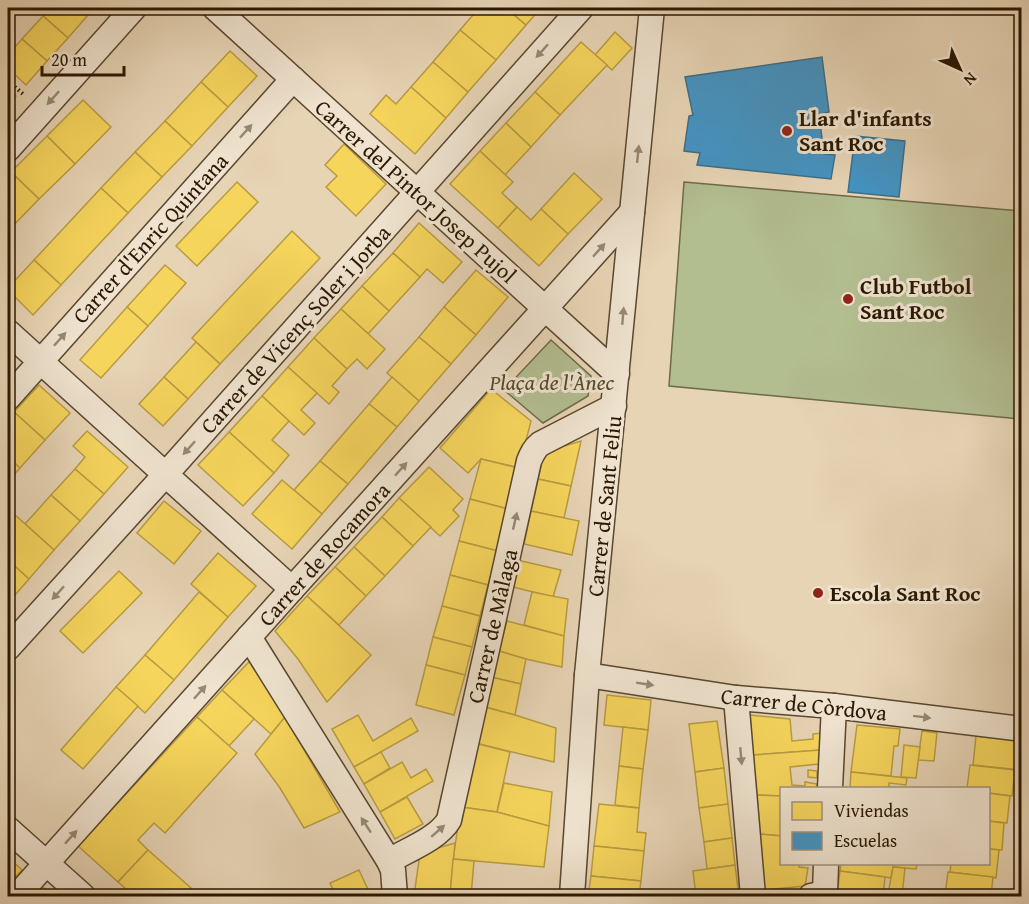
<svg xmlns="http://www.w3.org/2000/svg" width="1029" height="904" viewBox="0 0 1029 904" font-family="'Gentium Book Plus',serif">
	<style>
		.green { fill: #b2bd90; stroke: #6e6a49; stroke-width: 1.5 }
		.homes { fill: #f6d55c; stroke: #b99c41; stroke-width: 1.5 }
		.schools { fill: #4393c3; stroke: #3c6e89; stroke-width: 1.5 }
		.lines { fill: none; stroke-linecap: round; stroke-linejoin: round }
		.street-casing { stroke: #59472f; stroke-width: 27 }
		.path { stroke: #2a1802; stroke-width: 4; stroke-dasharray: 1.5 3; stroke-linecap: butt }
		.street { stroke: #efe3cf; stroke-width: 24 }
		.oneway { fill: #968873 }
		.poi-dot { fill: #8f2418; stroke: #efe3cf; stroke-width: 2 }
		.labels { text-anchor: middle; stroke-width: 6; stroke-linejoin: round; paint-order: stroke }
		.poi-label { font-size: 22px; font-weight: bold; fill: #2a1802; stroke: #efe3cf; text-anchor: start }
		.street-label { font-size: 22px; fill: #2a1802; stroke: #efe3cf }
		.park-label { font-size: 22px; font-style: italic; fill: #534a2d; stroke: #efe3cf }
	</style>
	<rect width="100%" height="100%" fill="#e7d4b5"/>
	<filter id="stains"><feTurbulence type="fractalNoise" baseFrequency=".00333" numOctaves="4"/><feColorMatrix values="0 0 0 0 .2 0 0 0 0 .09 0 0 0 0 .02 0 0 0 .5 -.17"/></filter>
	<radialGradient id="worn" r=".72"><stop offset=".6" stop-color="#630" stop-opacity="0"/><stop offset="1" stop-color="#630" stop-opacity=".3"/></radialGradient>
	<g class="green">
		<polygon points="684,182 1021,211 1021,419 669,386"/>
		<polygon points="551,340 591,376 588,396 543,423 504,390"/>
	</g>
	<g class="homes">
		<polygon points="51,8 80,8 88,15 68,38 43,16"/>
		<polygon points="80,8 95,8 88,15"/>
		<polygon points="479,8 506,8 526,25 496,60 460,30"/>
		<polygon points="506,8 541,8 526,25"/>
		<polygon points="43,16 68,38 47,61 22,39"/>
		<polygon points="460,30 496,60 468,92 433,62"/>
		<polygon points="615,32 632,48 612,70 595,55"/>
		<polygon points="22,39 47,61 26,85 8,68 8,55"/>
		<polygon points="581,42 607,65 560,115 535,92"/>
		<polygon points="230,51 257,76 228,107 201,82"/>
		<polygon points="433,62 468,92 446,118 411,87"/>
		<polygon points="201,82 228,107 192,146 165,121"/>
		<polygon points="411,87 446,118 415,154 370,114 386,95 396,104"/>
		<polygon points="8,89 16,96 8,105"/>
		<polygon points="535,92 560,115 531,147 506,123"/>
		<polygon points="83,100 111,127 75,164 47,136"/>
		<polygon points="165,121 192,146 162,177 135,152"/>
		<polygon points="506,123 531,147 505,175 480,151"/>
		<polygon points="47,136 75,164 39,199 11,172"/>
		<polygon points="344,144 386,184 356,216 326,187 337,176 325,165"/>
		<polygon points="480,151 513,182 502,193 517,207 498,228 450,184"/>
		<polygon points="135,152 162,177 128,213 101,188"/>
		<polygon points="11,172 39,199 8,231 8,175"/>
		<polygon points="574,173 602,199 568,234 541,209"/>
		<polygon points="237,182 258,202 197,266 176,246"/>
		<polygon points="101,188 128,213 61,285 34,260"/>
		<polygon points="517,207 531,220 541,209 568,234 539,266 498,228"/>
		<polygon points="419,223 462,262 443,283 427,269 420,277 393,253"/>
		<polygon points="292,231 320,258 220,364 192,338"/>
		<polygon points="393,253 420,277 389,311 362,286"/>
		<polygon points="34,260 61,285 33,315 8,290 8,288"/>
		<polygon points="165,265 186,283 148,326 127,307"/>
		<polygon points="476,270 508,297 476,335 444,307"/>
		<polygon points="362,286 389,311 368,334 341,309"/>
		<polygon points="127,307 148,326 101,378 80,360"/>
		<polygon points="444,307 476,335 451,364 419,337"/>
		<polygon points="341,309 385,349 367,369 357,359 347,369 314,338"/>
		<polygon points="419,337 451,364 419,401 387,373"/>
		<polygon points="314,338 347,369 332,386 339,392 329,404 288,367"/>
		<polygon points="196,342 220,364 188,399 164,377"/>
		<polygon points="288,367 317,393 301,410 315,423 304,435 262,396"/>
		<polygon points="164,377 188,399 163,426 139,404"/>
		<polygon points="392,377 419,401 397,427 369,404"/>
		<polygon points="39,385 70,413 45,440 14,412"/>
		<polygon points="491,389 531,421 519,468 481,459 468,473 440,448"/>
		<polygon points="262,396 289,421 272,440 289,455 274,473 229,432"/>
		<polygon points="369,404 397,427 348,484 320,461"/>
		<polygon points="14,412 45,440 20,468 8,457 8,419"/>
		<polygon points="87,431 128,467 104,494 75,469 85,457 73,446"/>
		<polygon points="229,432 274,473 243,506 198,465"/>
		<polygon points="581,441 571,486 538,479 544,452"/>
		<polygon points="8,457 20,468 8,481"/>
		<polygon points="481,459 519,468 508,509 470,499"/>
		<polygon points="320,461 348,484 322,514 294,490"/>
		<polygon points="429,467 463,499 453,510 459,516 440,536 399,498"/>
		<polygon points="75,469 104,494 80,521 51,495"/>
		<polygon points="538,479 571,486 564,518 531,511"/>
		<polygon points="282,480 322,514 292,549 252,514"/>
		<polygon points="51,495 80,521 54,550 25,524"/>
		<polygon points="399,498 431,527 413,546 382,517"/>
		<polygon points="470,499 508,509 498,551 459,541"/>
		<polygon points="164,501 201,531 174,564 137,533"/>
		<polygon points="531,511 579,521 572,555 524,544"/>
		<polygon points="13,513 54,550 29,579 8,560 8,542 15,534 8,527 8,519"/>
		<polygon points="382,517 413,546 385,576 354,547"/>
		<polygon points="459,541 498,551 488,585 450,575"/>
		<polygon points="354,547 385,576 366,596 335,567"/>
		<polygon points="218,553 256,586 228,617 191,584"/>
		<polygon points="8,560 29,579 8,603"/>
		<polygon points="517,560 561,570 553,597 509,586"/>
		<polygon points="335,567 366,596 339,625 307,596"/>
		<polygon points="119,571 142,593 83,653 60,631"/>
		<polygon points="450,575 488,585 480,616 442,606"/>
		<polygon points="199,592 228,617 174,680 145,655"/>
		<polygon points="532,592 568,599 564,636 524,625"/>
		<polygon points="307,596 371,655 327,702 298,659 275,631"/>
		<polygon points="442,606 480,616 472,647 433,637"/>
		<polygon points="507,621 564,636 562,667 526,659 499,651"/>
		<polygon points="433,637 472,647 465,675 426,665"/>
		<polygon points="499,651 526,659 521,684 491,677"/>
		<polygon points="145,655 174,680 145,713 116,687"/>
		<polygon points="250,661 285,717 271,734 222,690"/>
		<polygon points="426,665 465,675 454,715 416,705"/>
		<polygon points="491,677 521,684 515,715 485,707"/>
		<polygon points="116,687 138,706 83,769 61,750"/>
		<polygon points="222,690 254,719 229,746 197,717"/>
		<polygon points="607,695 651,700 648,730 604,725"/>
		<polygon points="485,707 515,715 556,728 554,762 475,743"/>
		<polygon points="358,715 373,741 411,718 418,731 354,767 332,729"/>
		<polygon points="750,715 790,719 792,741 813,739 813,734 822,733 821,750 753,755"/>
		<polygon points="197,717 237,753 165,833 154,823 138,840 148,850 118,882 78,846"/>
		<polygon points="285,717 340,812 304,828 280,788 255,754"/>
		<polygon points="717,721 724,768 695,772 689,724"/>
		<polygon points="857,725 900,729 898,746 894,746 891,776 851,772"/>
		<polygon points="623,727 648,730 643,769 619,766"/>
		<polygon points="922,731 937,733 934,761 918,760"/>
		<polygon points="976,736 1022,741 1020,770 973,765"/>
		<polygon points="475,743 510,752 497,812 461,807"/>
		<polygon points="904,745 920,747 916,778 901,777"/>
		<polygon points="821,750 819,764 790,767 792,785 805,786 805,782 817,784 816,788 782,788 782,796 757,795 753,755"/>
		<polygon points="381,752 390,768 364,784 354,767"/>
		<polygon points="402,762 411,778 426,769 433,781 380,812 364,784"/>
		<polygon points="970,765 1015,770 1012,796 988,793 988,788 967,788"/>
		<polygon points="619,766 643,769 639,808 615,805"/>
		<polygon points="724,768 728,804 699,808 695,772"/>
		<polygon points="808,770 817,771 817,778 808,777"/>
		<polygon points="851,772 907,778 906,785 889,783 889,788 850,788"/>
		<polygon points="504,783 552,792 549,826 497,812"/>
		<polygon points="988,793 1010,796 1007,823 988,821"/>
		<polygon points="757,795 782,796 782,836 760,834"/>
		<polygon points="407,797 423,824 395,839 380,812"/>
		<polygon points="599,804 639,808 637,832 646,833 644,851 594,846"/>
		<polygon points="728,804 732,838 704,842 699,808"/>
		<polygon points="461,807 497,812 549,826 544,867 453,859"/>
		<polygon points="988,821 1004,823 1002,850 988,849"/>
		<polygon points="760,834 782,836 782,864 799,864 799,867 808,868 805,886 764,890"/>
		<polygon points="732,838 735,865 707,869 704,842"/>
		<polygon points="455,843 450,896 414,896 420,853"/>
		<polygon points="594,846 644,851 641,881 591,876"/>
		<polygon points="988,849 999,850 996,878 950,872 951,864 988,864"/>
		<polygon points="148,850 200,896 134,896 118,882"/>
		<polygon points="8,857 22,870 8,885"/>
		<polygon points="453,859 474,861 471,896 473,896 450,896"/>
		<polygon points="841,864 894,864 891,878 840,871"/>
		<polygon points="894,864 917,864 916,869 893,867"/>
		<polygon points="735,865 739,896 696,896 693,871"/>
		<polygon points="893,867 905,868 902,896 888,894"/>
		<polygon points="359,870 371,896 336,896 330,883"/>
		<polygon points="840,871 885,877 883,896 837,896"/>
		<polygon points="948,872 993,877 991,896 945,896"/>
		<polygon points="591,876 641,881 639,896 588,896"/>
		<polygon points="39,884 54,896 28,896"/>
	</g>
	<g class="schools">
		<polygon points="822,57 829,112 819,114 824,154 835,155 831,179 697,165 700,153 684,151 689,116 693,115 685,77"/>
		<polygon points="855,136 905,141 899,197 848,192"/>
	</g>
	<g class="lines">
		<g class="street-casing">
			<g id="street">
				<polyline points="215,8 617,374"/>
				<polyline points="8,149 134,8"/>
				<polyline points="8,332 292,589"/>
				<polyline points="8,398 293,79"/>
				<polyline points="249,637 389,861 393,870 395,896"/>
				<polyline points="8,648 165,475 581,8"/>
				<polyline points="587,675 736,698 834,706 1022,729"/>
				<polyline points="736,698 753,896"/>
				<polyline points="830,788 834,706"/>
				<polyline points="8,829 83,896"/>
				<path d="M389,861C407,850 438,839 449,820L529,461C532,454 534,449 540,444L614,406"/>
				<polyline points="17,896 292,589 632,212"/>
				<polyline points="572,896 587,675 652,8"/>
				<polyline points="811,896 825,893 826,864"/>
			</g>
		</g>
		<polyline class="path" points="8,81 23,94"/>
		<use href="#street" class="street"/>
	</g>
	<defs><path id="oneway-solid" d="M-6-.8H1V-3.2L6.5 0L1 3.2V.8H-6Z" transform="scale(1.5)"/></defs>
	<g class="oneway">
		<use href="#oneway-solid" transform="translate(542 51) rotate(132)"/>
		<use href="#oneway-solid" transform="translate(53 98) rotate(132)"/>
		<use href="#oneway-solid" transform="translate(246 131) rotate(-48)"/>
		<use href="#oneway-solid" transform="translate(638 154) rotate(-84)"/>
		<use href="#oneway-solid" transform="translate(599 250) rotate(-48)"/>
		<use href="#oneway-solid" transform="translate(623 316) rotate(-85)"/>
		<use href="#oneway-solid" transform="translate(60 339) rotate(-48)"/>
		<use href="#oneway-solid" transform="translate(189 448) rotate(132)"/>
		<use href="#oneway-solid" transform="translate(401 469) rotate(-48)"/>
		<use href="#oneway-solid" transform="translate(515 521) rotate(-77)"/>
		<use href="#oneway-solid" transform="translate(58 593) rotate(132)"/>
		<use href="#oneway-solid" transform="translate(645 684) rotate(9)"/>
		<use href="#oneway-solid" transform="translate(200 692) rotate(-48)"/>
		<use href="#oneway-solid" transform="translate(922 717) rotate(7)"/>
		<use href="#oneway-solid" transform="translate(741 756) rotate(85)"/>
		<use href="#oneway-solid" transform="translate(366 825) rotate(-123)"/>
		<use href="#oneway-solid" transform="translate(438 831) rotate(-41)"/>
		<use href="#oneway-solid" transform="translate(71 837) rotate(-48)"/>
	</g>
	<g class="poi-dot">
		<circle cx="787" cy="131" r="6"/>
		<circle cx="848" cy="299" r="6"/>
		<circle cx="818" cy="593" r="6"/>
	</g>
	<g class="labels">
		<g class="poi-label">
			<text x="799" y="126">Llar d'infants<tspan x="799" dy="25">Sant Roc</tspan></text>
			<text x="860" y="294">Club Futbol<tspan x="860" dy="25">Sant Roc</tspan></text>
			<text x="830" y="601">Escola Sant Roc</text>
		</g>
		<g class="street-label">
			<text transform="translate(416 191) rotate(42)" y="8">Carrer del Pintor Josep Pujol</text>
			<text transform="translate(150 238) rotate(-48)" y="8">Carrer d'Enric Quintana</text>
			<text transform="translate(295 329) rotate(-48)" y="8">Carrer de Vicenç Soler i Jorba</text>
			<text transform="translate(604 506) rotate(-84)" y="8">Carrer de Sant Feliu</text>
			<text transform="translate(324 554) rotate(-48)" y="8">Carrer de Rocamora</text>
			<text transform="translate(492 626) rotate(-77)" y="8">Carrer de Màlaga</text>
			<text transform="translate(804 704) rotate(6)" y="8">Carrer de Còrdova</text>
		</g>
		<g class="park-label">
			<text x="552" y="390">Plaça de l'Ànec</text>
		</g>
	</g>
	<rect width="1029" height="904" fill="none" stroke="#e7d4b5" stroke-width="30"/>
	<rect x="9" y="9" width="1011" height="886" fill="none" stroke="#2a1802" stroke-width="3"/>
	<rect x="15" y="15" width="999" height="874" fill="none" stroke="#2a1802" stroke-width="1.5"/>
	<rect x="780" y="787" width="210" height="78" fill="#efe3cf" stroke="#a0927d" stroke-width="1.5"/>
	<rect x="792" y="802" width="30" height="18" fill="#f6d55c" stroke="#a0927d" stroke-width="1.5"/>
	<text x="834" y="817" font-size="18" fill="#2a1802">Viviendas</text>
	<rect x="792" y="832" width="30" height="18" fill="#4393c3" stroke="#a0927d" stroke-width="1.5"/>
	<text x="834" y="847" font-size="18" fill="#2a1802">Escuelas</text>
	<g transform="translate(960 69) rotate(135)" stroke="#efe3cf" stroke-width="4.5" paint-order="stroke">
	<path d="M0-4.5L10 22L0 15L-10 22Z" fill="#2a1802"/>
	<text y="-9" font-size="16" font-weight="bold" text-anchor="middle" fill="#2a1802">N</text>
	</g>
	<path d="M42 66v9h82v-9" fill="none" stroke="#2a1802" stroke-width="3"/>
	<text x="51" y="66" font-size="18" fill="#2a1802" stroke="#efe3cf" stroke-width="4.5" paint-order="stroke">20 m</text>
	<rect width="100%" height="100%" filter="url(#stains)"/>
	<rect width="100%" height="100%" fill="url(#worn)"/>
</svg>
